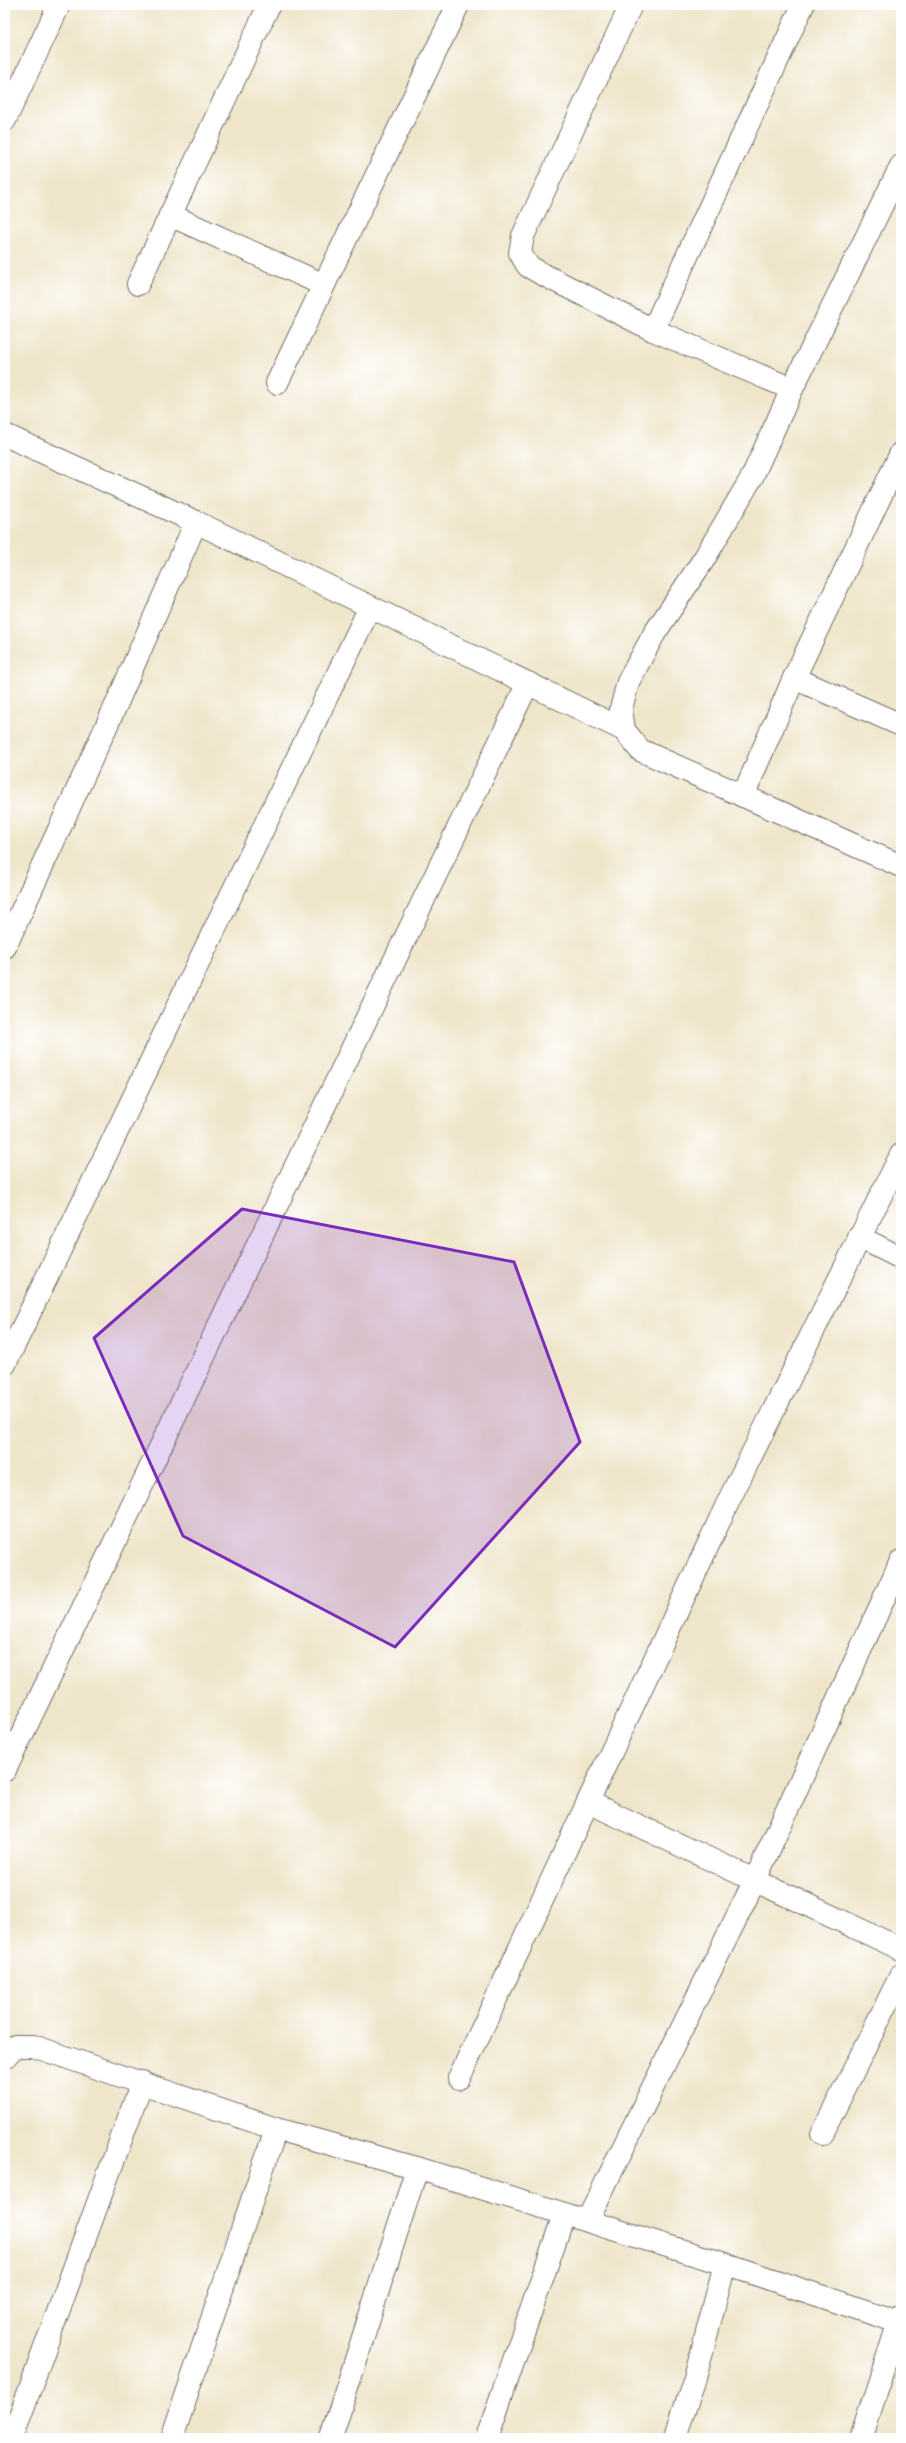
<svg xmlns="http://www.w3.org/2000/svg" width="906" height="2443" viewBox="0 0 906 2443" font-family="'Playpen Sans',sans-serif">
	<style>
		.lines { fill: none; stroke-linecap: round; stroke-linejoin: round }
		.minor-casing { stroke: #706c63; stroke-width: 24 }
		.minor { stroke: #fff; stroke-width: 22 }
		.marked { fill: #7b2cbf; fill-opacity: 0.2; stroke: #7b2cbf; stroke-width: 3; stroke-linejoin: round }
	</style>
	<rect width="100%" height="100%" fill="#fff"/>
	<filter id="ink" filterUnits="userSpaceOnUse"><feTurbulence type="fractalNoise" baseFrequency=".025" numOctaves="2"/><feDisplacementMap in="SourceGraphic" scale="8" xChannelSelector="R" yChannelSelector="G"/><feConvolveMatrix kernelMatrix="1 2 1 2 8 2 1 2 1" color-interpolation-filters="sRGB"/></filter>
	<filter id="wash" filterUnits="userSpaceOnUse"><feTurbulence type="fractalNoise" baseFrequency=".012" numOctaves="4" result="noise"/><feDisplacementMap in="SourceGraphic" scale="16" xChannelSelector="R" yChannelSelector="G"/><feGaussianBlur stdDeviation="0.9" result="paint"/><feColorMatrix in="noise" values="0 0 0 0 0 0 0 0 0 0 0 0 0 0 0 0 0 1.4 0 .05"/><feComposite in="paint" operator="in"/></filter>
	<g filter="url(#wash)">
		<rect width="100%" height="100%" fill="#efe5ca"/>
	</g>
	<g filter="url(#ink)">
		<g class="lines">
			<g class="minor-casing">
				<g id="minor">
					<polyline points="631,5 523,236 520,253 528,266 542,274 653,330 792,389"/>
					<polyline points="5,120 59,5"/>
					<polyline points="901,166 792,389 752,477 704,559 654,634 628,682 621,709 624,730 640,750 901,866"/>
					<polyline points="170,215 324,285"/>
					<polyline points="138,284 269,5"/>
					<polyline points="653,330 803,5"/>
					<polyline points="277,383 458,5"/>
					<polyline points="5,435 196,522 624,730"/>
					<polyline points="794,678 901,725"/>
					<polyline points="743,796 794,678 901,453"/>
					<polyline points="5,947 117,703 196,522"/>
					<polyline points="859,1237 901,1258"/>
					<polyline points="5,1364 370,607"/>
					<polyline points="5,1770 528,683"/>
					<polyline points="588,1802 901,1949"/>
					<polyline points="5,2057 15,2046 33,2046 276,2129 417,2168 725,2264 898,2322"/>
					<polyline points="459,2078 730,1498 901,1155"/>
					<polyline points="822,2134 901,1975"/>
					<polyline points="587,2221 755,1880 901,1561"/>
					<polyline points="12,2438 142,2082"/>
					<polyline points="172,2438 276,2129"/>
					<polyline points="331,2438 417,2168"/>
					<polyline points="487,2438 564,2215"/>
					<polyline points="675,2438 695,2378 725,2264"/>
					<polyline points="861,2438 901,2316"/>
				</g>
			</g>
			<use href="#minor" class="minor"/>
		</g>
	</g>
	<path class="marked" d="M242,1209L514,1262L580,1442L395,1647L183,1536L94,1338Z"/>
	<rect width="906" height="2443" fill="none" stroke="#fff" stroke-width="20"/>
</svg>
